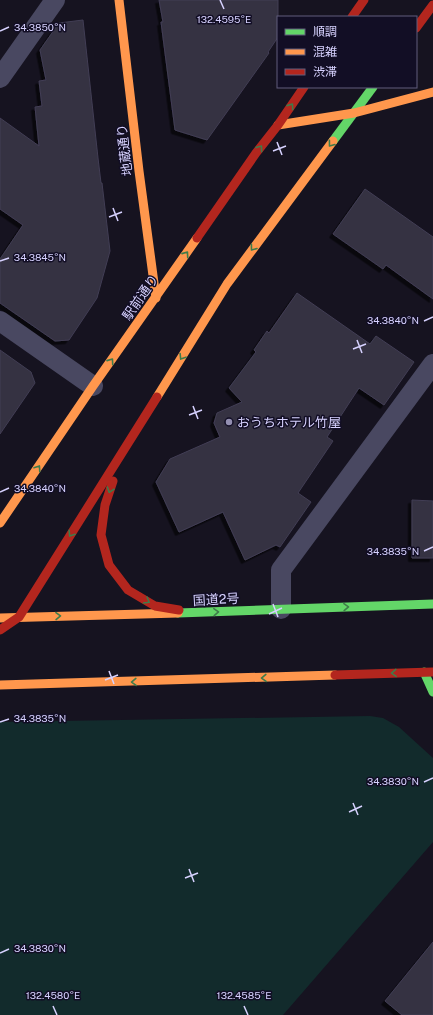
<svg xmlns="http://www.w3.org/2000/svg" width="433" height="1015" viewBox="0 0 433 1015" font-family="'Public Sans','Noto Sans JP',sans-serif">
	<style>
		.green { fill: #122b2c }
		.building { fill: #343142; stroke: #423e54; filter: url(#shadow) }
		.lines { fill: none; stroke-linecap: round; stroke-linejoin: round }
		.street { stroke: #494861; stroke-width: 20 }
		.fast { stroke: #63d668; stroke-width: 9 }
		.slow { stroke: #ff974d; stroke-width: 9 }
		.jam { stroke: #b3261e; stroke-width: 9 }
		.oneway { stroke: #3f7c4a }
		.ticks { fill: none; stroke: #d7d2ff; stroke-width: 1.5 }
		.poi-dot { fill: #938fb1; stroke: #120e25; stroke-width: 1.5 }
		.labels { text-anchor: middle; stroke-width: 3; stroke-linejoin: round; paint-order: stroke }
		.street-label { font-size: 13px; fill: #d7d2ff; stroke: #120e25 }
		.poi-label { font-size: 13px; fill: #d7d2ff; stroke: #120e25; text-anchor: start }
		.ticks-label { font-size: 10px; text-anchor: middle; fill: #d7d2ff; stroke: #120e25; stroke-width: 3; stroke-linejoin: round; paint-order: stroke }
	</style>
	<defs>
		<filter id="shadow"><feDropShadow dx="-3.5" dy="3.5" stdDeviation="0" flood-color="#0009"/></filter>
	</defs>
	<rect width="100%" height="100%" fill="#161320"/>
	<polygon class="green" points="370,716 383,718 399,727 433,758 433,842 283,1015 0,1015 0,722"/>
	<g class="building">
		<polygon points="159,0 278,0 278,37 268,52 269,53 207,140 175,130 161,22 163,22"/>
		<polygon points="83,20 98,158 101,183 102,183 110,251 97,298 69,340 55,341 0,303 0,259 23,225 0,209 0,118 39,146 35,107 42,106 39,81 46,80 40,50 59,23"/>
		<polygon points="365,189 433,237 433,299 386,265 383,269 333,234"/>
		<polygon points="297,293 370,344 376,336 414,362 384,405 359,388 327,437 333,441 298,493 311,502 280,547 276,545 245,560 223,512 179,532 156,482 170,459 220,437 214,423 217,413 242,402 229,388 256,352 254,350 267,331 269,333"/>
		<polygon points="0,350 31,372 35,383 0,434"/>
		<polygon points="412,500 433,501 433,558 412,558"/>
		<polygon points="433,942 433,1015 402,1015 385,1001"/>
	</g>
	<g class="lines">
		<g class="street">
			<polyline points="0,78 55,0"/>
			<polyline points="0,321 93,386"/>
			<polyline points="281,609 281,570 433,364"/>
		</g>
		<g class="fast">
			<polyline points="333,141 373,87"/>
			<polyline points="178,613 433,604"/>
			<polyline points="424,672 433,692"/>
		</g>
		<g class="slow">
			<polyline points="119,0 139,171 156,298"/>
			<polyline points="278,125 354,113 433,92"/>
			<polyline points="157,397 227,284 333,141"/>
			<polyline points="0,523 93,386 197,238"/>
			<polyline points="0,618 178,613"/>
			<polyline points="0,685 335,675"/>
		</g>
		<g class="jam">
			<polyline points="352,17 364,0"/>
			<polyline points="416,28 433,5"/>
			<polyline points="197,238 256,153 278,125 304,87"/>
			<polyline points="113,481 105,505 101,535 109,565 128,590 155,606 179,610"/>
			<polyline points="0,630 19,617 157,397"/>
			<polyline points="335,675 433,672"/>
		</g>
	</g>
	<defs><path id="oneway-chevron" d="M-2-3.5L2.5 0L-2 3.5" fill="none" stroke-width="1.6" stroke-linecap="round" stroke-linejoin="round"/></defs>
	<g class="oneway">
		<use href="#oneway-chevron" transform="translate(291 106) rotate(-55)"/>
		<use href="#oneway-chevron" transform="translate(331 144) rotate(127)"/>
		<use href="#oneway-chevron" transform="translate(260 148) rotate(-53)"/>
		<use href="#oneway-chevron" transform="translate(253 248) rotate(127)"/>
		<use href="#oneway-chevron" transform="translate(186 254) rotate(-55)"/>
		<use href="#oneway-chevron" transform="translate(182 357) rotate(122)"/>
		<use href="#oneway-chevron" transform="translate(111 361) rotate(-55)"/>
		<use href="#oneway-chevron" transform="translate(38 468) rotate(-56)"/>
		<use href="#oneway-chevron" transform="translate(110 490) rotate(109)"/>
		<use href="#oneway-chevron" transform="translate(71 534) rotate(123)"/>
		<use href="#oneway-chevron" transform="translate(147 601) rotate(30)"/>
		<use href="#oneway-chevron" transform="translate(346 607) rotate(-2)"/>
		<use href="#oneway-chevron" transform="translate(216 612) rotate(-3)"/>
		<use href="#oneway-chevron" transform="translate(58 616) rotate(-1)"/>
		<use href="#oneway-chevron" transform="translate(394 673) rotate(178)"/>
		<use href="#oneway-chevron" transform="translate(264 678) rotate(178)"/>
		<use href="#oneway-chevron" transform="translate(134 682) rotate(178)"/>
	</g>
	<path class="ticks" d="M220,0L224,9M0,31L9,27M277,142L282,155M273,151L286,146M113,208L118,221M109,217L122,212M0,261L9,258M424,321L433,317M357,340L362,353M353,349L366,344M193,406L198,419M189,415L202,410M0,492L9,488M424,551L433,547M273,604L278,617M269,614L282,608M109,671L114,684M105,680L118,675M0,722L9,719M424,782L433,778M353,803L358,815M349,812L362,806M189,869L194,882M185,878L198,873M0,953L9,949M53,1006L57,1015M244,1006L248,1015"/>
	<circle class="poi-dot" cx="229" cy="422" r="4"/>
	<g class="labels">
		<g class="street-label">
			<text transform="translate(124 150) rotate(-97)" y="5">地蔵通り</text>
			<text transform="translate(140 297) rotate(-55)" y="5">駅前通り</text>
			<text transform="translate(216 599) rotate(-3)" y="5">国道2号</text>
		</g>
		<g class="poi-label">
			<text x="237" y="427">おうちホテル竹屋</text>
		</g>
	</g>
	<g class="ticks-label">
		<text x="224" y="23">132.4595°E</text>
		<text x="40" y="31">34.3850°N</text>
		<text x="40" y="261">34.3845°N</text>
		<text x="393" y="324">34.3840°N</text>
		<text x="40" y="492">34.3840°N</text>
		<text x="393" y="555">34.3835°N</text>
		<text x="40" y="722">34.3835°N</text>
		<text x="393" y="785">34.3830°N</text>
		<text x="40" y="952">34.3830°N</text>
		<text x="53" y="999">132.4580°E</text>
		<text x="244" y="999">132.4585°E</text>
	</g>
	<rect x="277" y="16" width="140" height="72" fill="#120e25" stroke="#615c7c"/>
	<rect x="285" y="29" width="20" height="6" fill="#63d668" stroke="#615c7c"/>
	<text x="313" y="36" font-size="12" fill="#d7d2ff">順調</text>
	<rect x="285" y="49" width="20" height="6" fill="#ff974d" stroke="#615c7c"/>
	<text x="313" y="56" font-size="12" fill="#d7d2ff">混雑</text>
	<rect x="285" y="69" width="20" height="6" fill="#b3261e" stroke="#615c7c"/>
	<text x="313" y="76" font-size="12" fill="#d7d2ff">渋滞</text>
</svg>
